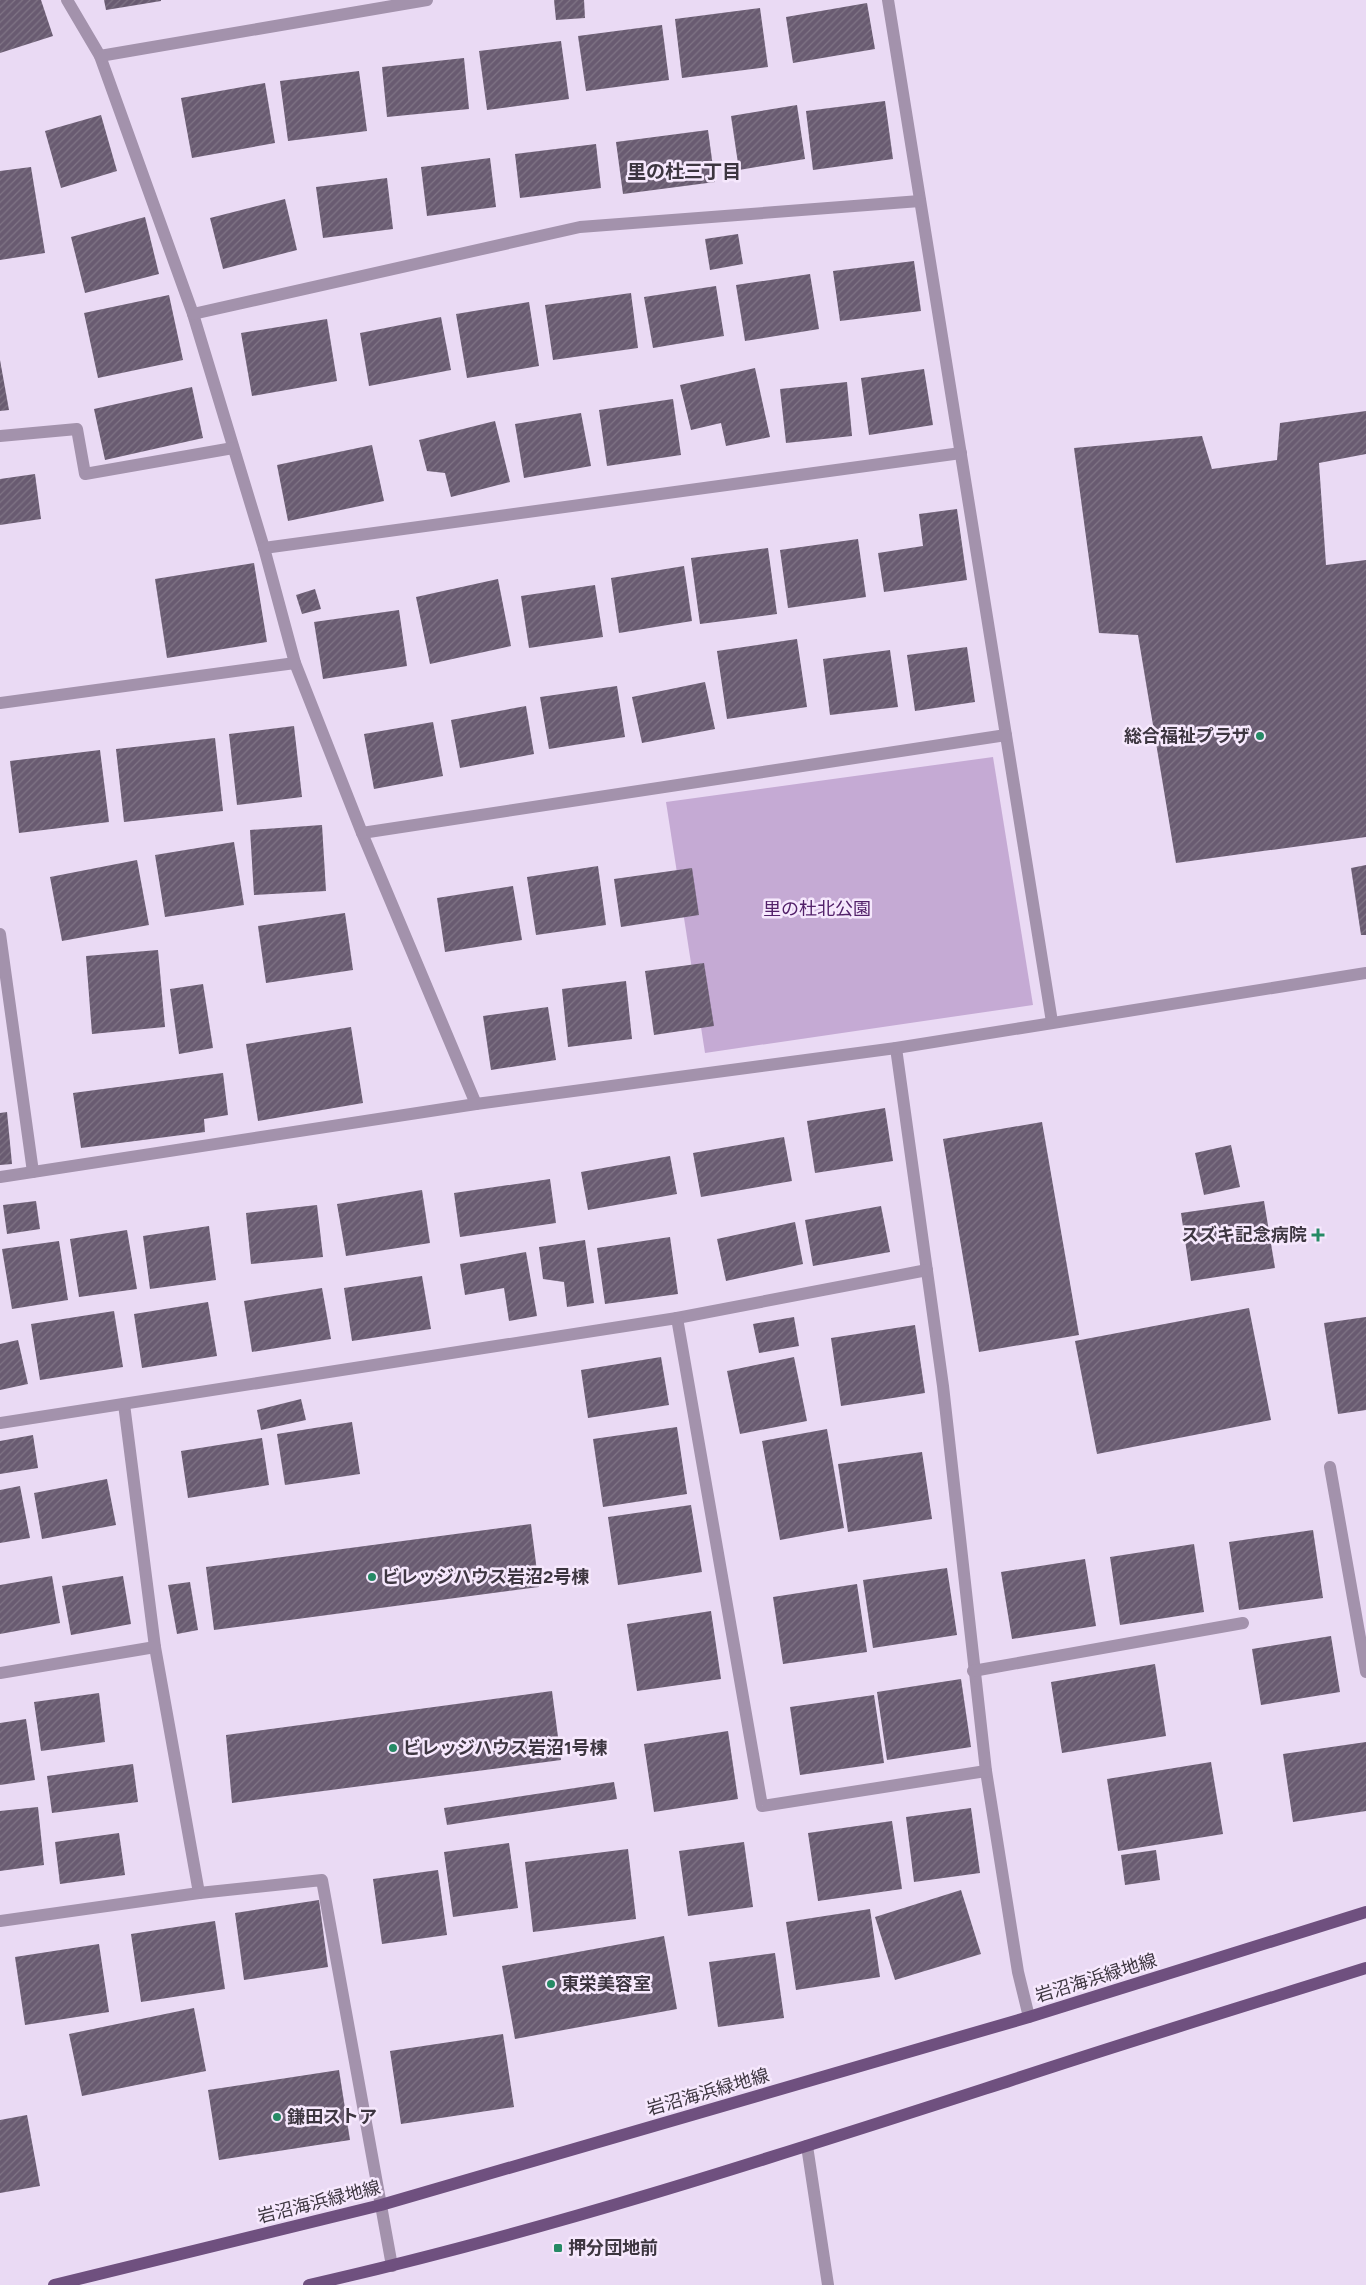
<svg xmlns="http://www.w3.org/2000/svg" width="1366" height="2285" viewBox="0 0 1366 2285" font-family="Figtree,'Noto Sans JP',sans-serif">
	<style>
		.green { fill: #c5aad4 }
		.building { fill: url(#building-hatch) }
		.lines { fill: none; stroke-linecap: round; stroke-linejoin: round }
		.minor { stroke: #a392ac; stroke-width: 12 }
		.major { stroke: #6f507f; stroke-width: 12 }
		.poi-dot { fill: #268a65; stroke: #f6e8fd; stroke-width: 2 }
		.labels { text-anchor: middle; stroke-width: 5; stroke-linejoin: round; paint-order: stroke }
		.poi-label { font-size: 18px; font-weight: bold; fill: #3d3640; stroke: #f6e8fd; text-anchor: start }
		.park-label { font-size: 18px; fill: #522169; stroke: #f6e8fd }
		.street-label { font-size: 18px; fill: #3d3640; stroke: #f6e8fd }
		.neighbourhood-label { font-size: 19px; font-weight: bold; fill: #3d3640; stroke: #f6e8fd }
	</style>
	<defs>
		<pattern id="building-hatch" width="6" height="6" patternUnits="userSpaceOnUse" patternTransform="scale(1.25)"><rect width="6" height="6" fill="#695b71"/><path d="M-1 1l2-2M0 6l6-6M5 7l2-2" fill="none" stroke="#807586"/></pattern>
	</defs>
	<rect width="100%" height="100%" fill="#eadaf4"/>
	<polygon class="green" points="993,757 1033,1005 705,1053 666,802"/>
	<g class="building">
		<polygon points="0,0 41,0 53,36 0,53"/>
		<polygon points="104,0 161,0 161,1 106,10"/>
		<polygon points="554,0 584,0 585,18 556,20"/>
		<polygon points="867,3 875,49 793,63 786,17"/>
		<polygon points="760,8 768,67 682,78 675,19"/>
		<polygon points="662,25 669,80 586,91 578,36"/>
		<polygon points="561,41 569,99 487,110 479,51"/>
		<polygon points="464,58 469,109 387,117 382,67"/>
		<polygon points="359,71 367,131 288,141 280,81"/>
		<polygon points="265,83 275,143 192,158 181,98"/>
		<polygon points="885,101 893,159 813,170 806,111"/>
		<polygon points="797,105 805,159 739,170 731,116"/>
		<polygon points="101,115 117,171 61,188 45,131"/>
		<polygon points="708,130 715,182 623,194 616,142"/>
		<polygon points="596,144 601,188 520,198 515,154"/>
		<polygon points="490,158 496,207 427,216 421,167"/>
		<polygon points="31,167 45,253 0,260 0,171"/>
		<polygon points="387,178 393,229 323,238 316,187"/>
		<polygon points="285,199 297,250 223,269 210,218"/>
		<polygon points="145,217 159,274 85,293 71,237"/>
		<polygon points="738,234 743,264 710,270 705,239"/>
		<polygon points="914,261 921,311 840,321 833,271"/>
		<polygon points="810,274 819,329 745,341 736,285"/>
		<polygon points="716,286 724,336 653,348 644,297"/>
		<polygon points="631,293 638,348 553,360 545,305"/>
		<polygon points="169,295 183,360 98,378 84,313"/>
		<polygon points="529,302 539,366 467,378 456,314"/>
		<polygon points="441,317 451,370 369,386 360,333"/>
		<polygon points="327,319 337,381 252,396 241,333"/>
		<polygon points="0,360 9,410 0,411"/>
		<polygon points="755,368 770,437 726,446 721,423 691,430 680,385"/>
		<polygon points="924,369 933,425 869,435 861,378"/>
		<polygon points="847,382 852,436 786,443 780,389"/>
		<polygon points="192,387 203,438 105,460 94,409"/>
		<polygon points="673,399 681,455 607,466 599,410"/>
		<polygon points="1366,411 1366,454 1319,463 1326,565 1366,560 1366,837 1176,863 1138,635 1099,633 1074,448 1202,436 1212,469 1277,460 1280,423"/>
		<polygon points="581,413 591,466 524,478 515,424"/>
		<polygon points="495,421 510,482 451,497 445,473 427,471 419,440"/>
		<polygon points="372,445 384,501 288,521 277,465"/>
		<polygon points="35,474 41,519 0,525 0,479"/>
		<polygon points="957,509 967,580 884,592 878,553 923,546 919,514"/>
		<polygon points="858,539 866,597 788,608 780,550"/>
		<polygon points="768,548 777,614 700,624 691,558"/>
		<polygon points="254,563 267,642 167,658 155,579"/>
		<polygon points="684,566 692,621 619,633 611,578"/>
		<polygon points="498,579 511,646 430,664 416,597"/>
		<polygon points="595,585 603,637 529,648 521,596"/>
		<polygon points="315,589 321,609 302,614 296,595"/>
		<polygon points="399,610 407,666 323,679 314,622"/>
		<polygon points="797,639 807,707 727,719 717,651"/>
		<polygon points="967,647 975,702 915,711 907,655"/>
		<polygon points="890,650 898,707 830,715 823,659"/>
		<polygon points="705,682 715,729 642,743 632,697"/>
		<polygon points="617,686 625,737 549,749 540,697"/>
		<polygon points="526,706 534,754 460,768 451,720"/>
		<polygon points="433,722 443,776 374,789 364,734"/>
		<polygon points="294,726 302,797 237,805 229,734"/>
		<polygon points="215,738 223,811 124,822 116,749"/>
		<polygon points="100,750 109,822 19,833 10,761"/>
		<polygon points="322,825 326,891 254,895 250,830"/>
		<polygon points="234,842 244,905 165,917 155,855"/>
		<polygon points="137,860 149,925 62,941 50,877"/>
		<polygon points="1366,865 1366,935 1361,935 1351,868"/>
		<polygon points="598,866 606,925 536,935 527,877"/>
		<polygon points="692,868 699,915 621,927 614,879"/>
		<polygon points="513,886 522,940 445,952 437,898"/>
		<polygon points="345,913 353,970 266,983 258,926"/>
		<polygon points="158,950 165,1027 92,1034 86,956"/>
		<polygon points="704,963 714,1026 654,1035 645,971"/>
		<polygon points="626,981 632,1039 568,1047 562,989"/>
		<polygon points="203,984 213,1048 179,1054 170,989"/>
		<polygon points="548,1007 556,1060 491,1070 483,1016"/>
		<polygon points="351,1027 363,1103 258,1121 246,1044"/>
		<polygon points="223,1073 228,1115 204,1119 205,1132 81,1148 73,1093"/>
		<polygon points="885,1108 893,1161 815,1173 807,1121"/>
		<polygon points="7,1112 12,1164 0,1165 0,1113"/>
		<polygon points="1042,1122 1079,1335 979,1352 943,1139"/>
		<polygon points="784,1137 792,1181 701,1197 693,1153"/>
		<polygon points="1231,1145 1240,1187 1204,1195 1195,1153"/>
		<polygon points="670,1156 677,1194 588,1210 581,1172"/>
		<polygon points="550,1179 556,1223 460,1237 454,1193"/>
		<polygon points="422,1190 430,1243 346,1256 337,1204"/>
		<polygon points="36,1201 40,1229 7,1234 3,1205"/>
		<polygon points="1264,1201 1275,1268 1191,1281 1181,1213"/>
		<polygon points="317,1205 323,1257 251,1264 246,1213"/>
		<polygon points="881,1206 890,1252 813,1266 805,1220"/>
		<polygon points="795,1222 803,1264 726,1281 717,1239"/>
		<polygon points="209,1226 216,1280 150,1289 143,1236"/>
		<polygon points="127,1230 137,1289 79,1297 70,1239"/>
		<polygon points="670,1237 678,1294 605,1304 597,1248"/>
		<polygon points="585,1240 594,1303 567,1307 564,1282 543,1279 539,1247"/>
		<polygon points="59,1241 68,1300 12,1309 2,1249"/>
		<polygon points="526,1252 537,1316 509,1321 504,1288 465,1295 460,1264"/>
		<polygon points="422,1276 431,1329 352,1341 344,1288"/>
		<polygon points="322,1288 331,1339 252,1352 244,1301"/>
		<polygon points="208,1302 217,1356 142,1368 134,1314"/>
		<polygon points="1249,1308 1271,1420 1097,1454 1075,1341"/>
		<polygon points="114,1311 123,1367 40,1380 31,1324"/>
		<polygon points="794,1317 799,1346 759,1353 753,1324"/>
		<polygon points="1366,1317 1366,1410 1338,1414 1324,1323"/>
		<polygon points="915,1325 925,1393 841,1406 831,1338"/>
		<polygon points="18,1340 28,1384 0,1390 0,1344"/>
		<polygon points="661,1357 669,1405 588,1418 581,1370"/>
		<polygon points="794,1357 807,1421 740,1434 727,1371"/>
		<polygon points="301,1399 306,1420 261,1430 257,1410"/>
		<polygon points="352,1422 360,1474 285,1485 277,1434"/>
		<polygon points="677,1427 687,1494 603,1507 593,1439"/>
		<polygon points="827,1429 844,1528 780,1540 762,1441"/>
		<polygon points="33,1435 38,1468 0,1474 0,1441"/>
		<polygon points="262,1438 269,1485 188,1498 181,1451"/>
		<polygon points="922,1452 932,1519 848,1532 838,1464"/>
		<polygon points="107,1479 116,1525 42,1539 34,1493"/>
		<polygon points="20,1486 30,1538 0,1543 0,1490"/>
		<polygon points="691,1505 702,1572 618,1585 608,1517"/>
		<polygon points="531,1524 539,1587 214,1630 206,1567"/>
		<polygon points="1313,1530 1323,1598 1239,1610 1229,1542"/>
		<polygon points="1194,1544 1204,1612 1120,1625 1110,1557"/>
		<polygon points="1085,1559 1096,1626 1012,1639 1001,1572"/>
		<polygon points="947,1568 957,1635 873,1648 863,1580"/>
		<polygon points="52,1576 60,1623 0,1634 0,1585"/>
		<polygon points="123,1576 131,1624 71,1635 62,1586"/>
		<polygon points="190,1582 198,1630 177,1634 168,1585"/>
		<polygon points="857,1584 867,1652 783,1664 773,1597"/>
		<polygon points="711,1611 721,1679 637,1691 627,1624"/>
		<polygon points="1331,1636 1340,1692 1261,1705 1252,1649"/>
		<polygon points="1155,1664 1166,1736 1062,1753 1051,1682"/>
		<polygon points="961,1679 971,1747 887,1760 877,1692"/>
		<polygon points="552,1691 561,1760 232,1803 226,1735"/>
		<polygon points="99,1693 105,1742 41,1751 34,1702"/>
		<polygon points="874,1695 884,1763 800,1775 790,1707"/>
		<polygon points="26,1719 35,1780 0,1785 0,1723"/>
		<polygon points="728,1731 738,1799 654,1812 644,1744"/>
		<polygon points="1366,1742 1366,1811 1293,1822 1283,1754"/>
		<polygon points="1211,1762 1223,1834 1118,1851 1107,1779"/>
		<polygon points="133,1764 138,1802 52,1813 47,1776"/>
		<polygon points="614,1782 617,1799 447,1825 444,1808"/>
		<polygon points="38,1807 44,1865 0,1871 0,1811"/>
		<polygon points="971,1808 980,1873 914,1882 906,1817"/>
		<polygon points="892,1821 902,1889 818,1901 808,1833"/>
		<polygon points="119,1833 125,1875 60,1884 55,1842"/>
		<polygon points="744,1842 753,1907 688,1916 679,1851"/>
		<polygon points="509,1843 518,1908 453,1917 444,1852"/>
		<polygon points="628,1849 636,1919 533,1932 525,1862"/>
		<polygon points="1156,1850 1160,1880 1125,1885 1121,1855"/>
		<polygon points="438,1870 447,1935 382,1944 373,1879"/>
		<polygon points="961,1890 981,1954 895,1980 875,1917"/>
		<polygon points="319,1900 328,1967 244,1980 235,1913"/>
		<polygon points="870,1909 880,1977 796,1990 786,1922"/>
		<polygon points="215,1921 225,1989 141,2002 131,1934"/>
		<polygon points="664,1936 677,2009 515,2039 502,1966"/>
		<polygon points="99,1944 109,2012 25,2025 15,1957"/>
		<polygon points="775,1953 784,2018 718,2027 709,1962"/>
		<polygon points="194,2008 206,2071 82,2096 69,2034"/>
		<polygon points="503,2034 514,2107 401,2124 390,2051"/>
		<polygon points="339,2070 350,2140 219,2160 208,2090"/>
		<polygon points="27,2115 40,2186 0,2193 0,2120"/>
	</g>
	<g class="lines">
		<g class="minor">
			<polyline points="67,0 100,56 193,314 264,548 295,663 362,833 476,1104"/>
			<polyline points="888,0 1052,1022"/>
			<polyline points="100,56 427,0"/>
			<polyline points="193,314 580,227 920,201"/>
			<polyline points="0,436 77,429 85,474 233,448"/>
			<polyline points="264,548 961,453"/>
			<polyline points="0,703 295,663"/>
			<polyline points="362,833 1006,735"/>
			<polyline points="0,934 33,1172"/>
			<polyline points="896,1048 943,1386 986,1771 1018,1972 1029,2017"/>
			<polyline points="0,1177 476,1104 896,1048 1366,973"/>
			<polyline points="677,1318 927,1270"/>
			<polyline points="124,1404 155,1647"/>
			<polyline points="0,1423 677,1318 762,1806 986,1771"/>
			<polyline points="1330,1467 1366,1672"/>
			<polyline points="973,1671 1243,1623"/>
			<polyline points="0,1673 155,1647 199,1893"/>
			<polyline points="0,1921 199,1893 322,1880 392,2266"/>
			<polyline points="807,2146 828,2285"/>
		</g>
		<g class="major">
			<polyline points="54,2285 381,2205 1029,2017 1366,1912"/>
			<path d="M309,2285C548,2231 780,2155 1012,2080C1130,2041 1248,2005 1366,1968"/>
		</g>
	</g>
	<g class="poi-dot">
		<circle cx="1260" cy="736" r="5"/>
		<path d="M1315.5 1227.5h5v5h5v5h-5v5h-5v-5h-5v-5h5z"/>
		<circle cx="372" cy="1577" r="5"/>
		<circle cx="393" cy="1748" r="5"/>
		<circle cx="551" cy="1984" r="5"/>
		<circle cx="277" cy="2117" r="5"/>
		<rect x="553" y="2243" width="10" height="10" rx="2.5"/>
	</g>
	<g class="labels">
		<g class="poi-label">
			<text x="1250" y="742" text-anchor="end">総合福祉プラザ</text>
			<text x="1307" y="1241" text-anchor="end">スズキ記念病院</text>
			<text x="382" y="1583">ビレッジハウス岩沼2号棟</text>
			<text x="403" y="1754">ビレッジハウス岩沼1号棟</text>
			<text x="561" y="1990">東栄美容室</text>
			<text x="287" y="2123">鎌田ストア</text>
			<text x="568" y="2254">押分団地前</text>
		</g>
		<g class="park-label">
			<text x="817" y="915">里の杜北公園</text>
		</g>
		<g class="street-label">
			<text transform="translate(1096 1978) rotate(-17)" y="6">岩沼海浜緑地線</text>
			<text transform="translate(708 2092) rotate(-16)" y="6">岩沼海浜緑地線</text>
			<text transform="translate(319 2202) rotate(-14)" y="6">岩沼海浜緑地線</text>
		</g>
		<g class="neighbourhood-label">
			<text x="684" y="178">里の杜三丁目</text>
		</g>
	</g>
</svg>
